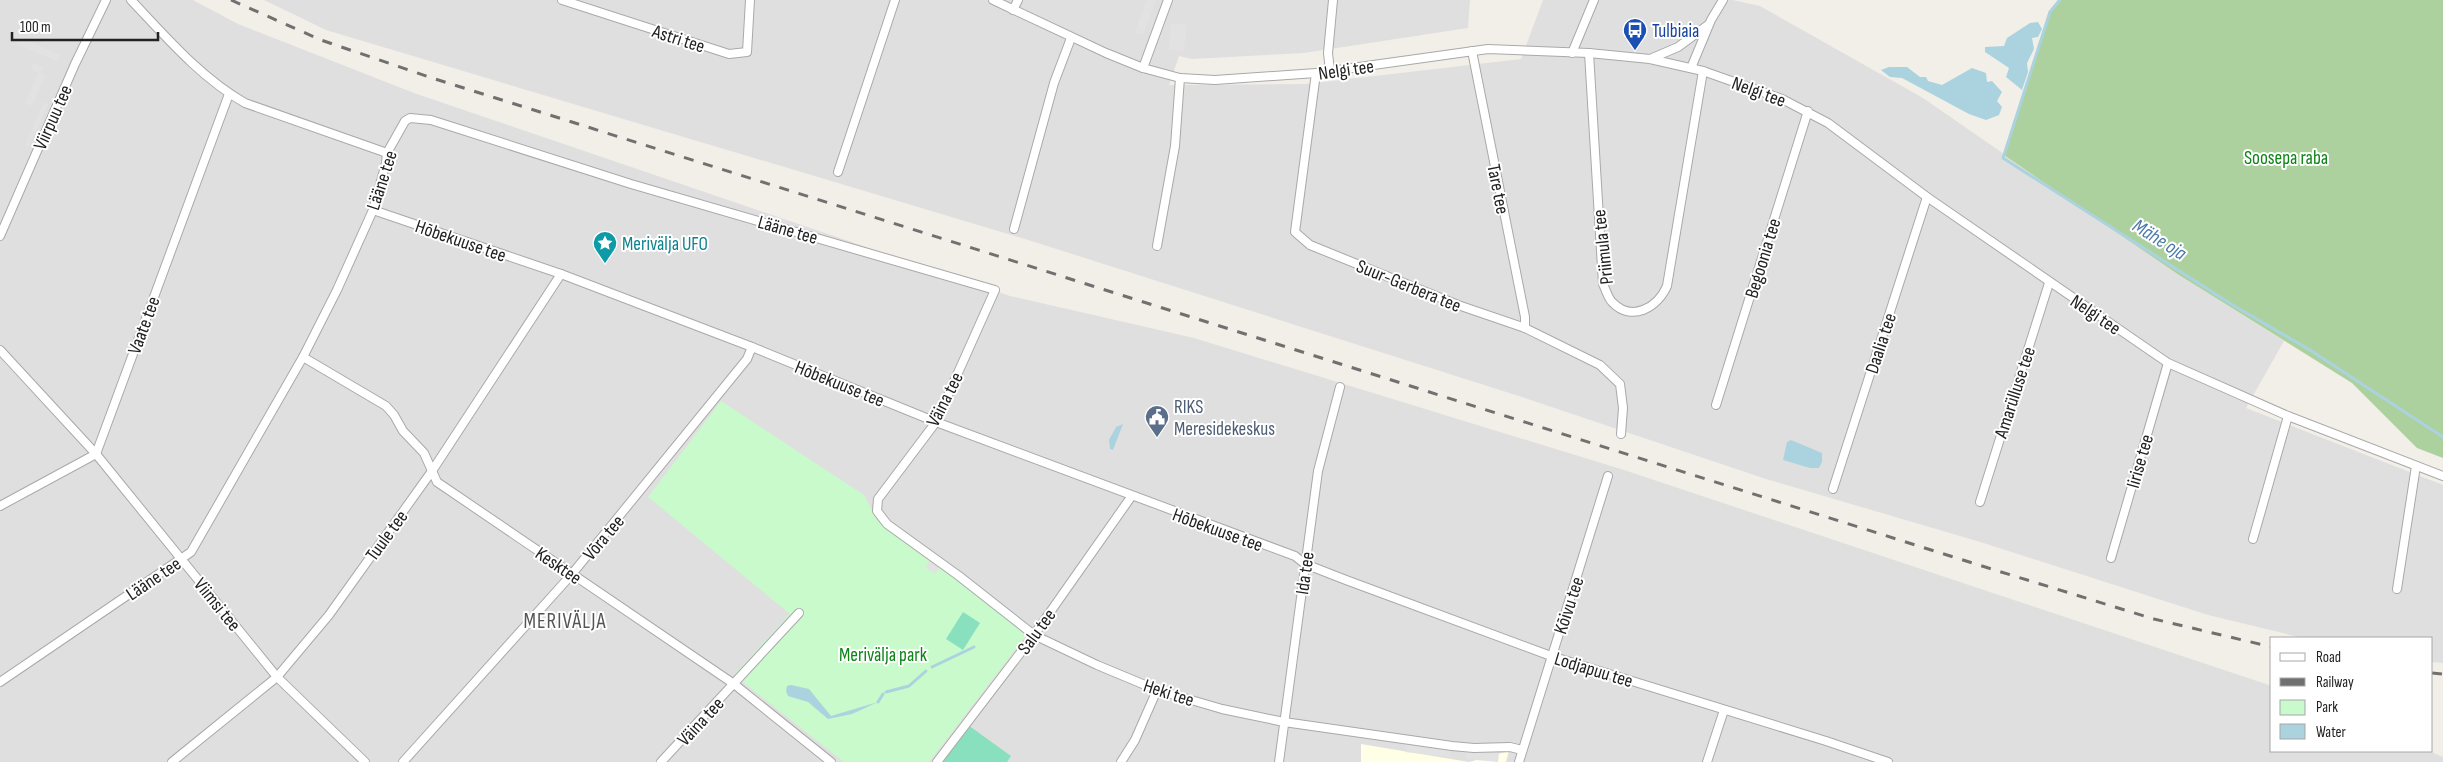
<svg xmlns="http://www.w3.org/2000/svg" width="2443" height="762" viewBox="0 0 2443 762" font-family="'Sofia Sans Condensed',sans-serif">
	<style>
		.residential { fill: #e0dfdf }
		.education { fill: #ffffe5 }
		.forest { fill: #add19e }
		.park { fill: #c8facc }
		.pitch { fill: #88e0be }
		.parking { fill: #e2e2e2 }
		.water { fill: #aad3df }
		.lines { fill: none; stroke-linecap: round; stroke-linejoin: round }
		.stream { stroke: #aad3df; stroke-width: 3 }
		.minor-casing { stroke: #a9a9a9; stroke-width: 10 }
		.minor { stroke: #fff; stroke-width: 8 }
		.rail { stroke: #707070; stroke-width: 3; stroke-dasharray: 10 10; stroke-linecap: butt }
		.labels { text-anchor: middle; stroke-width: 4; stroke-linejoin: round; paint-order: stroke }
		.transit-label { font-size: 19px; fill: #164399; stroke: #fff; text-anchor: start }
		.street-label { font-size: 19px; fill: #222; stroke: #fff }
		.park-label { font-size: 19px; fill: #0c8416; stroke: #fff }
		.culture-label { font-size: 19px; fill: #0d838f; stroke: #fff; text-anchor: start }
		.service-label { font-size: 19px; fill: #4e5e75; stroke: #fff; text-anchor: start }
		.water-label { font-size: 20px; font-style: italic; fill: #4a7aab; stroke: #fff }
		.quarter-label { font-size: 21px; letter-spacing: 1px; fill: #555; stroke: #fff }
	</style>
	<rect width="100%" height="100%" fill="#f2efe9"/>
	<g class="residential">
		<polygon points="0,0 193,0 238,24 414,93 1010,296 1194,338 1624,470 2272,686 2272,751 2429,751 2443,757 2443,762 0,762"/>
		<polygon points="264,0 1470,0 1468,28 1304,53 1192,59 1179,56 1169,85 1306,84 1521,59 1543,0 1733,0 1760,6 1923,98 2179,275 2284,341 2246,408 2443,485 2443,663 2432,662 2432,638 2303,638 2208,615 1977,541 1766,479 1522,397 1025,239 326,30"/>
	</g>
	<polygon class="education" points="1361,744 1469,762 1509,751 1506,762 1361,762"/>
	<polygon class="forest" points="2058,0 2443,0 2443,458 2417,448 2352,383 2179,275 2004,155 2049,11"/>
	<polygon class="park" points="721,401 864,495 877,520 1028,633 929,762 844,762 734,675 790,614 648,497"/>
	<g class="pitch">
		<polygon points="963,612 980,623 963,650 946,639"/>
		<polygon points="968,725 1011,756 1007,762 940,762"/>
	</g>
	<g class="parking">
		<polygon points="1147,0 1156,0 1143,35 1135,32"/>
		<polygon points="1171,23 1187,25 1184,51 1169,50"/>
		<polygon points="19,37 60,55 57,61 16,44"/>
		<polygon points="33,63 43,67 41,73 45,76 32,106 25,103 38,73 31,69"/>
		<polygon points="44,102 48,104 29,147 25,145"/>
		<polygon points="930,560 939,568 935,574 925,567"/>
		<polygon points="1405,744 1451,749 1450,757 1405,752"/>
		<polygon points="1466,751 1499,753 1498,762 1466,759"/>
	</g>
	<g class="water">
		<polygon points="2038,22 2042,29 2038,37 2032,38 2034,49 2027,63 2028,72 2022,90 2006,77 2009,68 1985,52 1985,47 2004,46 2007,38 2030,23"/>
		<polygon points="1889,67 1907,67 1920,77 1926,77 1928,81 1942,85 1972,68 1986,73 1987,82 1992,81 2002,92 1997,101 2002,107 1999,115 1986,120 1969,114 1902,78 1890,77 1881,70"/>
		<polygon points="1123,424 1113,450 1110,449 1109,440 1116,427"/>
		<polygon points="1791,440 1822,453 1822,462 1819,468 1810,468 1783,460 1787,442"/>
		<polygon points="791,685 809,689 831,716 878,702 852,714 828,719 808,702 788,696 786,691 787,686"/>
	</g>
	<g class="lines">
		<g class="stream">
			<polyline points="2060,0 2050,12 2003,158 2231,304 2310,350 2443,437"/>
			<polyline points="932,667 974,647"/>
			<polyline points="886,692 909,686 926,671"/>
			<polyline points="878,702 883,694"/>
		</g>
		<g class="minor-casing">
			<g id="minor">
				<path d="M131,0C166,37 201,78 245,103L387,153"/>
				<polyline points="562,0 729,54 747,52 750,0"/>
				<polyline points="993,0 1106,53 1143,68 1180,78 1215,80 1316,73 1488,49 1589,53 1650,59 1703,71 1782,99 1828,123 1927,197 2168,363 2288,416 2443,476"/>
				<polyline points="1013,10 1018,0"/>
				<polyline points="1472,51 1525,317 1525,328"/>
				<polyline points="1572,53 1594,0"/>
				<path d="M1589,53L1603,284C1606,290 1608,298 1612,302C1632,323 1658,307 1667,286L1703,71"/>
				<polyline points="1650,59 1678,47 1708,25"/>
				<polyline points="1143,68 1168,0"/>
				<polyline points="1691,68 1711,20 1723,0"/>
				<polyline points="1330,71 1328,53 1333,0"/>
				<polyline points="1316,73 1295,232 1310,245 1458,305 1525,328 1600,365 1620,384 1623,408 1621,434"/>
				<polyline points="838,172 895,0"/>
				<polyline points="373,210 561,274 752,347 936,422 1295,556 1305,564 1346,580 1551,656 1826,741 1888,762"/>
				<polyline points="1014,229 1054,83 1071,38"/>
				<polyline points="0,236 75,64 106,0"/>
				<polyline points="1157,246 1175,146 1180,78"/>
				<polyline points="0,350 96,454 277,677 365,762"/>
				<polyline points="303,357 386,406 394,415 403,431 424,453 437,482 734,684 831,762"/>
				<polyline points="1716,405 1808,111"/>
				<polyline points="1833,489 1927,197"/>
				<polyline points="1980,502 2049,283"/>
				<polyline points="0,506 96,454 229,94"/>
				<polyline points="2253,539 2288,416"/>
				<polyline points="2111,558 2168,363"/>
				<polyline points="2397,589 2416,466"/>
				<polyline points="0,682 191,552 303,357 337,290 373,210 386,163 387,153 405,121 410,118 431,120 631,184 995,290 936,422 878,499 877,511 887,524 959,576 1034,635 1097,665 1157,690 1222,709 1284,722 1452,746 1474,748 1510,747 1522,750"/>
				<polyline points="172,762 277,677 329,615 432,471 561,274"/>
				<polyline points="403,762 572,574 747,359 752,347"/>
				<polyline points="661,762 799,613"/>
				<polyline points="937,762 1034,635 1131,497"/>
				<polyline points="1121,762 1135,740 1157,690"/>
				<polyline points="1279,762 1318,471 1340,387"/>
				<polyline points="1519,762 1608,476"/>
				<polyline points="1707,762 1724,710"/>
			</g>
		</g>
		<use href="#minor" class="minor"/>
		<g class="rail">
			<polyline points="231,0 321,40 432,78 1998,571 2154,619 2272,647"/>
			<polyline points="2432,673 2443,674"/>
		</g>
	</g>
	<defs>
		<g id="bus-pin" transform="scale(1.25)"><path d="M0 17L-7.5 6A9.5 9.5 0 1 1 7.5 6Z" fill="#1a4fb4" stroke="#fff"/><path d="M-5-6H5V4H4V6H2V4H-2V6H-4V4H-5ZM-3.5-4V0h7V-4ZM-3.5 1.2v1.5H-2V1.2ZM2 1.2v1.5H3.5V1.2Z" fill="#fff"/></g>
		<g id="sight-pin" transform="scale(1.25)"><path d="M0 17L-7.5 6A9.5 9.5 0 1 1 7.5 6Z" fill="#0f9aa8" stroke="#fff"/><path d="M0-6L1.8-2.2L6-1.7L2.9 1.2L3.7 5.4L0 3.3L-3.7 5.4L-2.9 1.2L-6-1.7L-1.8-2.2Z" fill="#fff"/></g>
		<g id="civic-pin" transform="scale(1.25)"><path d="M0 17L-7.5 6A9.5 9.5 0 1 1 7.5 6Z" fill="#5c6f8a" stroke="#fff"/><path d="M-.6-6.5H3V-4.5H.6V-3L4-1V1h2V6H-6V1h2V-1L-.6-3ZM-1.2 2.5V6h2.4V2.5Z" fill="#fff"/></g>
	</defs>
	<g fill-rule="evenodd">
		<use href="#bus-pin" x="1635" y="30"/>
		<use href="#sight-pin" x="605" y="243"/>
		<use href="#civic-pin" x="1157" y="417"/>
	</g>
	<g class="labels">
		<g class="transit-label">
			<text x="1652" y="37">Tulbiaia</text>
		</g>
		<g class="street-label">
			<text transform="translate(679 38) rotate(18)" y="7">Astri tee</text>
			<text transform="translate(1346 69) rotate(-8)" y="7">Nelgi tee</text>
			<text transform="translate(1759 91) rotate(20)" y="7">Nelgi tee</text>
			<text transform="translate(52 117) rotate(-66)" y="7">Viirpuu tee</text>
			<text transform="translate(381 180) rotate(-72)" y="7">Lääne tee</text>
			<text transform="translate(1499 189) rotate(79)" y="7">Tare tee</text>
			<text transform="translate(788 229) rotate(16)" y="7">Lääne tee</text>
			<text transform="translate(461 240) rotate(19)" y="7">Hõbekuuse tee</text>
			<text transform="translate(1602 247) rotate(-96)" y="7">Priimula tee</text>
			<text transform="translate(1762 258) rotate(-73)" y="7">Begoonia tee</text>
			<text transform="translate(1409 285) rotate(22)" y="7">Suur-Gerbera tee</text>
			<text transform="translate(2096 314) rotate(34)" y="7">Nelgi tee</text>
			<text transform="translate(143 325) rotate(-70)" y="7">Vaate tee</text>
			<text transform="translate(1880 343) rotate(-72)" y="7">Daalia tee</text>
			<text transform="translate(840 383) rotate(22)" y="7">Hõbekuuse tee</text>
			<text transform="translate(2014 392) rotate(-72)" y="7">Amarülluse tee</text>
			<text transform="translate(944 399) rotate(-63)" y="7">Väina tee</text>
			<text transform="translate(2139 461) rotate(-74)" y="7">Iirise tee</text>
			<text transform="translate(1218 529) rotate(20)" y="7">Hõbekuuse tee</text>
			<text transform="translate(386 535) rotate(-54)" y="7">Tuule tee</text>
			<text transform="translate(603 537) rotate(-50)" y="7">Võra tee</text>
			<text transform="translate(559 565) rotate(34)" y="7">Kesktee</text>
			<text transform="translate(1304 573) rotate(-82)" y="7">Ida tee</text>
			<text transform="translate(153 578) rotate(-34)" y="7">Lääne tee</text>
			<text transform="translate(218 604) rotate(51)" y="7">Viimsi tee</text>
			<text transform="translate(1568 605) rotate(-72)" y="7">Kõivu tee</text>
			<text transform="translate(1036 631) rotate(-54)" y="7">Salu tee</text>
			<text transform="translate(1594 669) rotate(17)" y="7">Lodjapuu tee</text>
			<text transform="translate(1169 692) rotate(18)" y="7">Heki tee</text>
			<text transform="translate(700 721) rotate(-47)" y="7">Väina tee</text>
		</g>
		<g class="park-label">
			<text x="2286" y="164">Soosepa raba</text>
			<text x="883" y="661">Merivälja park</text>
		</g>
		<g class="culture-label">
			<text x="622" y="250">Merivälja UFO</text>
		</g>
		<g class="service-label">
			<text x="1174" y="413">RIKS<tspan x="1174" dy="22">Meresidekeskus</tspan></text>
		</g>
		<g class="water-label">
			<text transform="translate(2160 239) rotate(32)" y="7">Mähe oja</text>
		</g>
		<g class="quarter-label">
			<text x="565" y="628">MERIVÄLJA</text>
		</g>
	</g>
	<rect x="2270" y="637" width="162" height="115" fill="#ffffff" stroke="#a7a7a7"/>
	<rect x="2280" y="653" width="25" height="8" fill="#ffffff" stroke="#a7a7a7"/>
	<text x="2316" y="662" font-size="15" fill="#222222">Road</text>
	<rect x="2280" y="678" width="25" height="8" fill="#707070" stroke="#a7a7a7"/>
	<text x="2316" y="687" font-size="15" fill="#222222">Railway</text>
	<rect x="2280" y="700" width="25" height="15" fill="#c8facc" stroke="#a7a7a7"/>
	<text x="2316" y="712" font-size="15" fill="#222222">Park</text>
	<rect x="2280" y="724" width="25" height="15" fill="#aad3df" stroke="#a7a7a7"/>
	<text x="2316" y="737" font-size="15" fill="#222222">Water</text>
	<path d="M12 32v8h146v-8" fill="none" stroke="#222222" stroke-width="2.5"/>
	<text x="20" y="32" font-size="15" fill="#222222" stroke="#ffffff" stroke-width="4" paint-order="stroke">100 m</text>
</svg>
